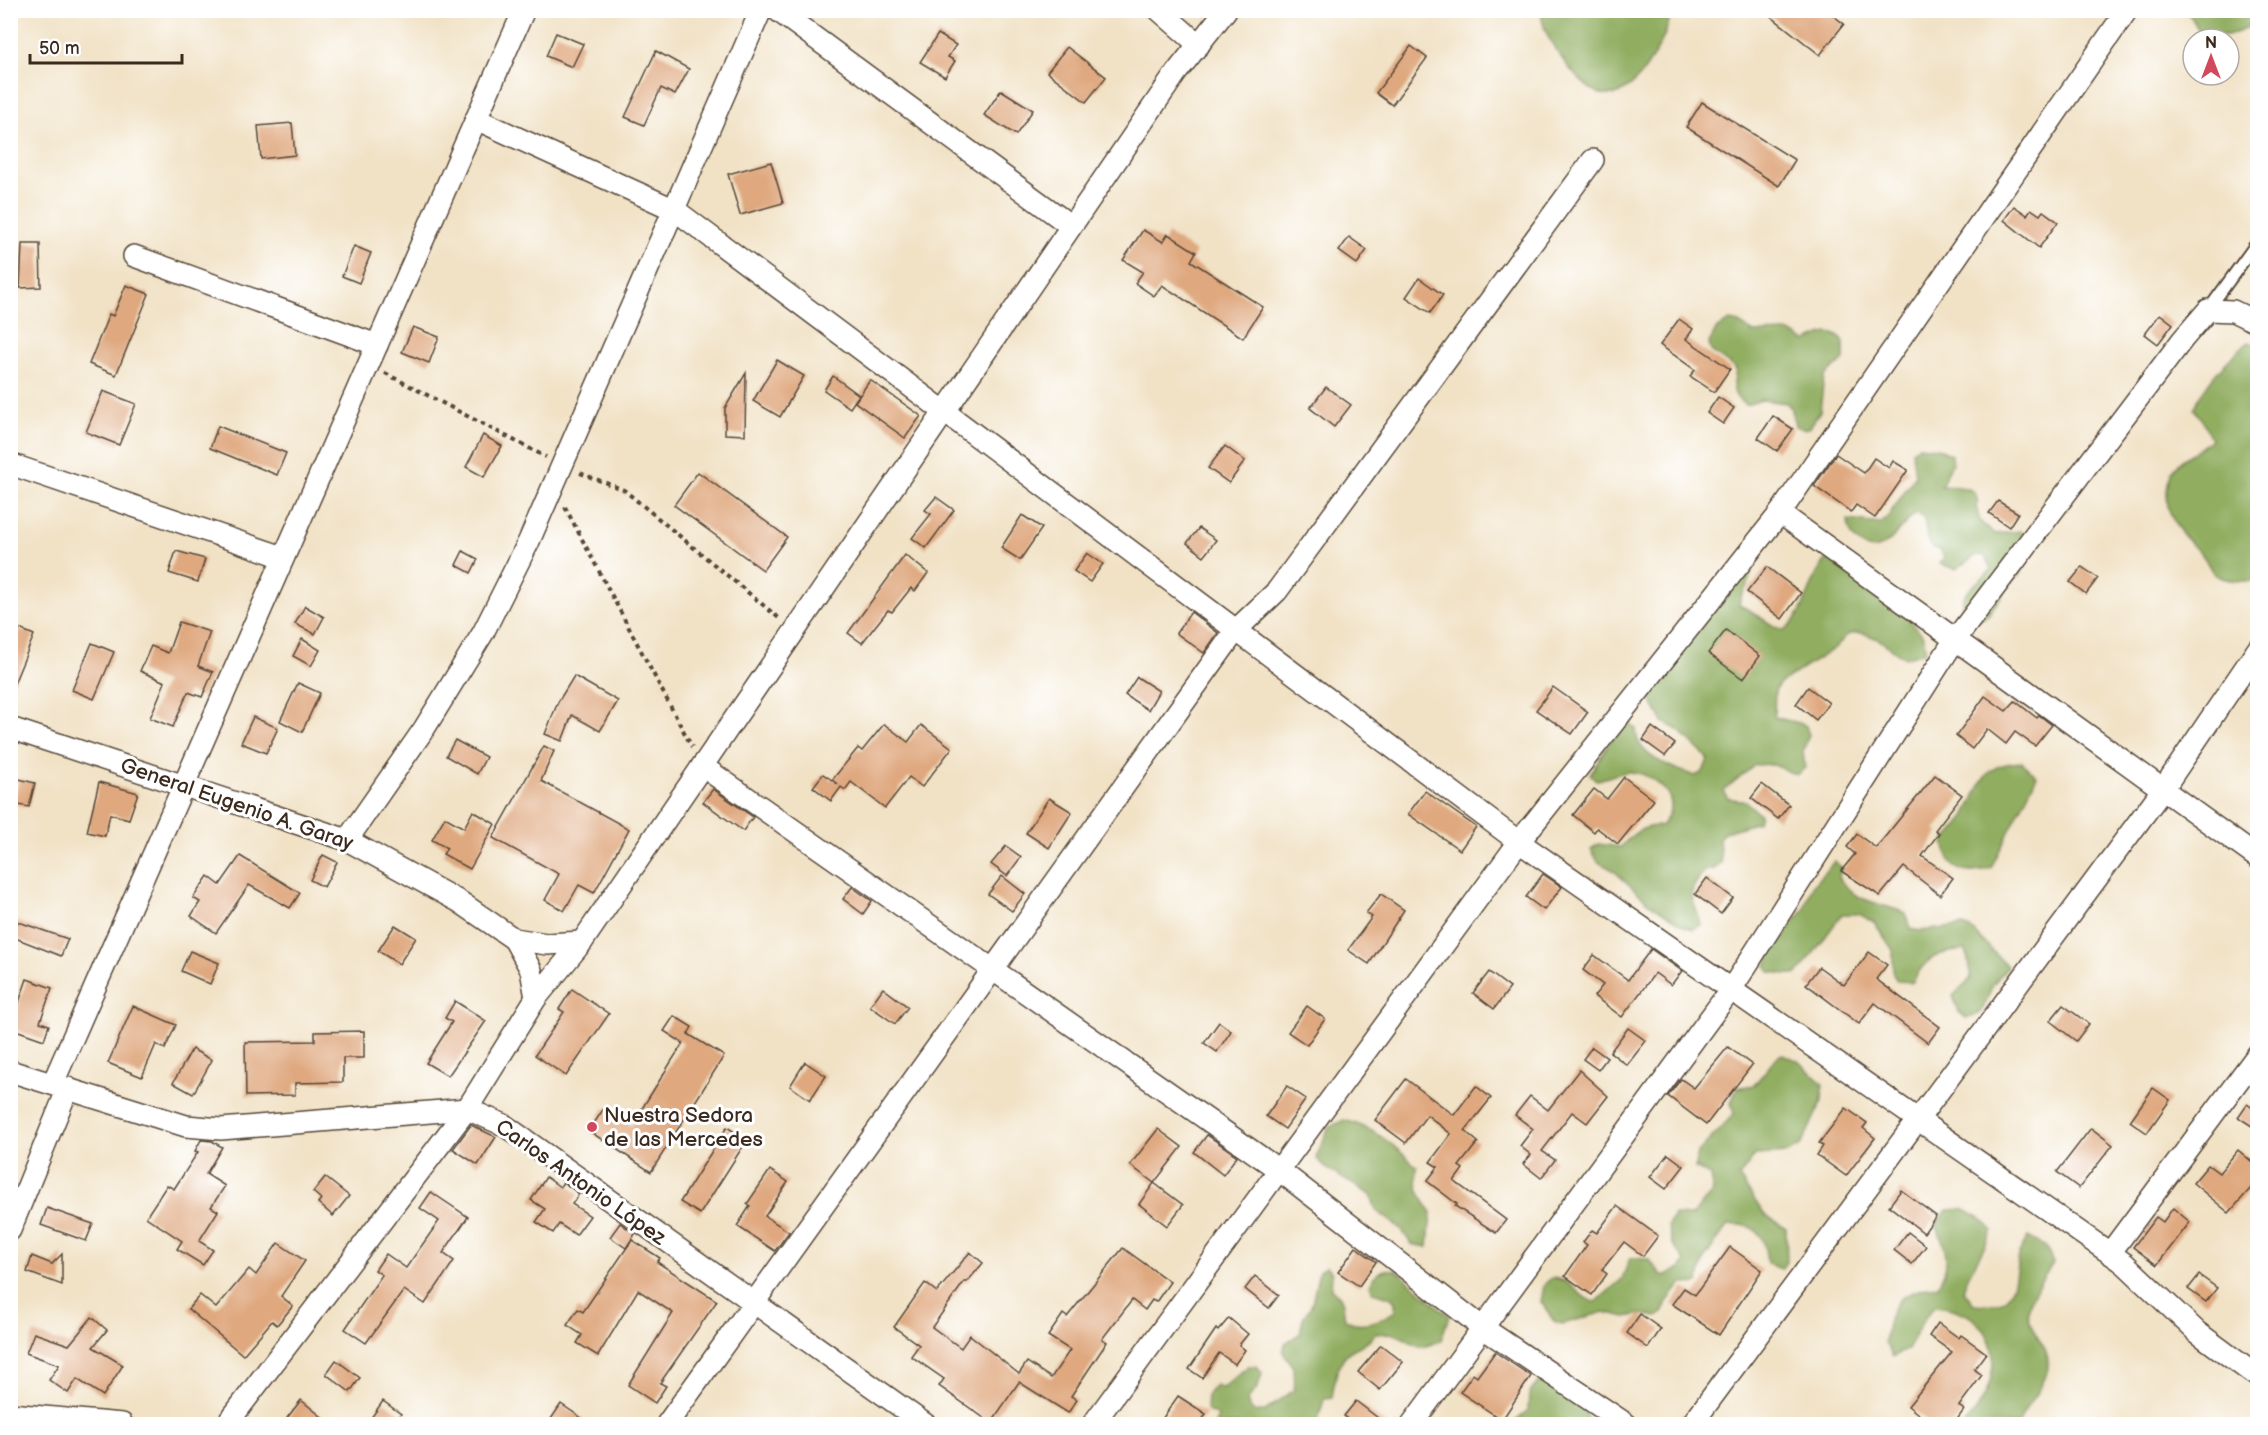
<svg xmlns="http://www.w3.org/2000/svg" width="2268" height="1435" viewBox="0 0 2268 1435" font-family="'Balsamiq Sans',sans-serif">
	<style>
		.forest { fill: #90ad61; stroke: #666c40; stroke-width: 1.5 }
		.building { fill: #dfa87f }
		.lines { fill: none; stroke-linecap: round; stroke-linejoin: round }
		.service-casing { stroke: #564637; stroke-width: 14 }
		.minor-casing { stroke: #564637; stroke-width: 24 }
		.path { stroke: #564637; stroke-width: 4; stroke-dasharray: 4.5 4.5; stroke-linecap: butt }
		.service { stroke: #fff; stroke-width: 10 }
		.minor { stroke: #fff; stroke-width: 21 }
		.poi-dot { fill: #d1495b; stroke: #fff; stroke-width: 2 }
		.labels { text-anchor: middle; stroke-width: 6; stroke-linejoin: round; paint-order: stroke }
		.street-label { font-size: 21px; fill: #3b2a1e; stroke: #fff }
		.poi-label { font-size: 21px; fill: #3b2a1e; stroke: #fff; text-anchor: start }
	</style>
	<rect width="100%" height="100%" fill="#fff"/>
	<filter id="ink" filterUnits="userSpaceOnUse"><feTurbulence type="fractalNoise" baseFrequency=".0167" numOctaves="2"/><feDisplacementMap in="SourceGraphic" scale="12" xChannelSelector="R" yChannelSelector="G"/><feConvolveMatrix kernelMatrix="1 2 1 2 8 2 1 2 1" color-interpolation-filters="sRGB"/></filter>
	<filter id="wash" filterUnits="userSpaceOnUse"><feTurbulence type="fractalNoise" baseFrequency=".008" numOctaves="4" result="noise"/><feDisplacementMap in="SourceGraphic" scale="24" xChannelSelector="R" yChannelSelector="G"/><feGaussianBlur stdDeviation="1.35" result="paint"/><feColorMatrix in="noise" values="0 0 0 0 0 0 0 0 0 0 0 0 0 0 0 0 0 1.4 0 .05"/><feComposite in="paint" operator="in"/></filter>
	<g filter="url(#wash)">
		<rect width="100%" height="100%" fill="#f1e2c6"/>
		<g class="forest">
			<path d="M1541,11V10L1672,11C1666,34 1661,45 1648,65C1619,108 1596,103 1566,64C1554,48 1542,31 1541,11Z"/>
			<path d="M2184,11H2257V24C2235,34 2222,40 2199,31L2191,17Z"/>
			<path d="M1730,321L1739,323L1754,333L1790,332L1806,342C1821,334 1832,327 1844,342V360L1824,377L1820,411L1810,427L1803,429L1795,426L1792,410L1787,403L1762,400L1746,405C1729,395 1734,386 1736,369L1711,351L1709,343L1717,328Z"/>
			<path d="M2248,342L2258,345L2257,581C2244,581 2228,582 2216,575C2210,571 2208,562 2203,556C2179,532 2156,508 2172,471C2178,459 2201,450 2211,439L2204,423L2194,409C2206,381 2225,362 2248,342Z"/>
			<path d="M1919,446L1937,448L1952,455V463L1941,486C1949,487 1957,486 1965,488C1986,493 1972,510 1981,522C1984,527 1991,531 1995,534L2021,531L2029,536L2025,543L2024,568L2020,575L2013,580L1988,615L1982,619L1965,617C1953,592 1978,585 1991,570L1985,556L1977,555L1956,569L1940,564L1944,557L1940,550L1933,548L1928,542L1924,519L1917,513C1903,519 1885,563 1860,544C1852,538 1848,530 1848,520L1881,524L1887,518L1915,476L1912,451Z"/>
			<path d="M1827,559L1862,584L1873,598L1890,604L1905,615L1923,635L1926,651L1905,658L1878,639L1863,633H1855L1847,635L1835,648L1779,684L1775,691L1774,716C1784,722 1796,720 1806,726L1809,735L1803,751L1805,768L1796,775L1772,764L1755,765L1724,790L1727,798L1745,801L1760,814L1758,822L1725,832L1719,838L1721,864L1714,869L1706,870C1681,898 1695,897 1701,925L1693,929L1685,927L1649,903L1613,870L1598,862L1591,849L1598,844L1621,847C1632,834 1643,825 1661,826C1665,820 1672,813 1671,805C1671,789 1646,772 1631,772C1617,771 1609,779 1596,780L1590,774L1621,724L1630,723L1636,729C1635,757 1673,768 1695,776L1703,772L1708,759L1678,730L1663,722L1647,693L1741,571L1750,574C1750,586 1740,593 1739,605C1756,611 1771,628 1784,630C1808,614 1808,579 1827,559Z"/>
			<path d="M2022,762L2037,776L1991,868C1964,877 1949,872 1944,842C1951,834 1960,825 1965,816C1983,785 1979,764 2022,762Z"/>
			<path d="M1835,861L1841,868L1839,877C1851,902 1882,903 1905,913L1911,929L1920,931L1963,926L1971,929L2007,966C2003,974 1996,979 1992,986C1986,1001 1985,1016 1966,1018L1959,1012L1953,996L1971,978L1966,950C1940,952 1925,956 1913,982L1897,981L1893,974V950L1874,922L1859,914H1842L1802,969L1795,975L1770,972L1766,965L1772,950L1804,909L1812,886Z"/>
			<path d="M1782,1054L1798,1061L1823,1084L1822,1101L1801,1146L1787,1153L1755,1155L1739,1177L1764,1214L1786,1228L1787,1262L1782,1269L1767,1264C1765,1236 1758,1222 1728,1225L1704,1259L1698,1283L1681,1284L1666,1303L1664,1312L1657,1317L1642,1314L1626,1317L1604,1312L1563,1324L1555,1322L1541,1302L1544,1285L1551,1278C1571,1277 1578,1299 1596,1302L1622,1279L1630,1258L1648,1259L1663,1276L1680,1269L1685,1262L1672,1243L1668,1225L1674,1215L1691,1216L1713,1192L1710,1176L1695,1168L1698,1152L1734,1114L1731,1103L1737,1088L1754,1085L1777,1057Z"/>
			<path d="M1344,1120C1374,1127 1395,1146 1417,1167C1415,1186 1420,1197 1431,1212L1428,1247L1411,1244L1402,1230L1376,1210L1371,1195L1329,1170L1316,1158L1329,1127Z"/>
			<path d="M1964,1209L1979,1217L1992,1230C1985,1252 1969,1268 1963,1290L1974,1304C2030,1310 2005,1268 2028,1237L2046,1247L2053,1263C2045,1276 2031,1293 2029,1308C2025,1331 2051,1343 2048,1367C2045,1389 2024,1404 2019,1424H1965C2006,1380 2007,1312 1934,1306L1924,1319L1908,1349L1893,1357L1885,1342C1889,1303 1899,1291 1937,1286C1953,1262 1945,1248 1936,1224L1947,1210Z"/>
			<path d="M1326,1266L1332,1273L1331,1290C1346,1298 1342,1305 1345,1319C1361,1329 1380,1321 1395,1311V1302L1390,1297L1373,1292L1370,1285C1375,1272 1384,1268 1396,1270L1449,1316L1441,1340C1415,1353 1418,1343 1395,1334C1389,1332 1382,1334 1375,1334C1368,1342 1362,1345 1352,1350C1337,1358 1334,1383 1332,1398L1324,1399L1317,1424H1215L1218,1416L1206,1410L1207,1394L1215,1385L1223,1388L1248,1366H1257L1262,1373L1258,1387L1247,1400L1249,1408L1256,1413L1265,1411L1294,1390C1296,1375 1294,1363 1283,1353L1285,1344L1300,1334L1303,1318L1312,1304L1319,1271Z"/>
			<path d="M1540,1380C1564,1388 1583,1400 1589,1424H1512L1528,1411L1529,1394Z"/>
		</g>
		<g id="blocks">
			<g class="building">
				<polygon points="1763,10 1826,10 1844,24 1820,55"/>
				<polygon points="556,33 583,44 572,67 546,56"/>
				<polygon points="938,34 956,45 948,57 955,61 945,77 920,62"/>
				<polygon points="1411,46 1427,58 1392,105 1376,93"/>
				<polygon points="1067,47 1106,77 1086,102 1047,72"/>
				<polygon points="656,51 689,69 675,95 661,88 644,125 625,117"/>
				<polygon points="1001,90 1033,110 1016,135 984,115"/>
				<polygon points="1702,102 1795,160 1779,186 1686,127"/>
				<polygon points="292,123 295,155 261,159 258,126"/>
				<polygon points="771,162 783,203 740,215 728,174"/>
				<polygon points="2014,206 2027,215 2031,209 2040,215 2043,211 2058,222 2039,248 2004,220"/>
				<polygon points="1143,230 1163,242 1168,234 1196,252 1191,261 1263,307 1243,338 1162,285 1154,296 1135,283 1143,272 1123,260"/>
				<polygon points="1349,237 1367,250 1357,264 1339,251"/>
				<polygon points="22,244 40,244 41,287 20,288"/>
				<polygon points="354,246 371,253 359,283 342,276"/>
				<polygon points="1419,278 1443,295 1430,313 1406,297"/>
				<polygon points="126,285 149,294 116,375 89,364 109,314 113,316"/>
				<polygon points="2160,314 2173,324 2158,344 2145,334"/>
				<polygon points="1679,319 1693,329 1686,339 1730,369 1714,392 1690,376 1695,370 1660,345"/>
				<polygon points="413,327 439,337 429,363 402,352"/>
				<polygon points="777,360 804,376 780,417 753,401"/>
				<polygon points="746,373 745,435 725,434 725,408"/>
				<polygon points="833,376 859,395 850,408 824,390"/>
				<polygon points="870,380 921,416 905,438 855,402"/>
				<polygon points="1326,387 1351,405 1334,427 1310,408"/>
				<polygon points="103,391 136,404 119,445 86,432"/>
				<polygon points="1718,397 1734,408 1723,424 1707,413"/>
				<polygon points="1773,416 1793,429 1777,451 1758,438"/>
				<polygon points="218,426 286,453 277,475 210,448"/>
				<polygon points="483,435 502,446 484,477 466,467"/>
				<polygon points="1225,446 1245,461 1229,483 1208,468"/>
				<polygon points="1836,454 1864,473 1874,458 1889,468 1893,461 1908,470 1875,518 1856,505 1851,512 1814,486"/>
				<polygon points="698,472 787,537 763,570 674,505"/>
				<polygon points="936,497 954,510 926,548 912,538 931,514 925,510"/>
				<polygon points="1998,501 2018,513 2009,527 1989,513"/>
				<polygon points="1022,515 1042,528 1020,560 1001,548"/>
				<polygon points="1199,528 1216,540 1204,556 1187,543"/>
				<polygon points="176,551 205,559 198,582 169,573"/>
				<polygon points="463,551 478,559 471,573 456,565"/>
				<polygon points="1087,553 1103,564 1090,582 1074,571"/>
				<polygon points="905,555 928,573 915,591 911,588 892,612 888,610 862,643 848,633"/>
				<polygon points="1767,567 1801,593 1782,619 1747,592"/>
				<polygon points="2082,567 2098,578 2086,594 2070,582"/>
				<polygon points="305,606 324,617 315,634 295,624"/>
				<polygon points="1191,612 1218,633 1204,653 1176,633"/>
				<polygon points="179,622 210,632 198,666 213,672 202,697 188,692 173,727 150,718 165,682 140,671 151,646 168,653"/>
				<polygon points="20,629 34,635 11,691 10,651"/>
				<polygon points="1726,630 1760,656 1743,679 1708,653"/>
				<polygon points="302,639 320,650 311,666 293,656"/>
				<polygon points="92,643 114,652 94,699 72,690"/>
				<polygon points="574,676 618,701 600,731 572,715 562,741 545,734 558,702"/>
				<polygon points="1137,677 1159,691 1148,710 1125,695"/>
				<polygon points="298,683 320,693 302,732 280,721"/>
				<polygon points="1553,687 1588,712 1572,734 1536,710"/>
				<polygon points="1808,687 1829,703 1816,720 1796,704"/>
				<polygon points="1985,696 2006,711 2015,701 2037,718 2039,715 2052,725 2035,746 2015,732 2006,744 1987,729 1972,749 1956,736"/>
				<polygon points="253,717 278,728 266,753 241,743"/>
				<polygon points="884,724 908,742 921,725 952,748 922,787 909,777 885,808 851,782 845,790 841,787 831,801 813,787 823,774 839,785 832,780 858,748 862,751"/>
				<polygon points="1652,727 1675,744 1665,756 1643,740"/>
				<polygon points="455,740 486,757 477,774 446,756"/>
				<polygon points="544,746 554,751 541,781 629,829 594,893 579,885 564,911 545,900 559,874 493,838"/>
				<polygon points="1935,775 1962,795 1935,830 1939,833 1922,856 1953,878 1940,895 1904,867 1880,896 1841,871 1855,854 1847,847 1857,834 1876,848"/>
				<polygon points="1624,777 1654,800 1618,844 1597,828 1594,832 1573,815 1594,789 1607,799"/>
				<polygon points="19,779 35,783 29,807 13,804"/>
				<polygon points="99,782 138,793 129,819 110,814 105,836 87,832"/>
				<polygon points="1762,784 1789,805 1778,819 1751,798"/>
				<polygon points="713,789 753,817 743,831 703,802"/>
				<polygon points="1425,791 1476,827 1460,850 1408,814"/>
				<polygon points="1049,798 1072,812 1049,848 1026,833"/>
				<polygon points="473,811 495,824 470,869 443,854 447,848 432,840 445,817 464,828"/>
				<polygon points="1006,846 1021,857 1007,876 991,864"/>
				<polygon points="323,855 337,862 324,887 310,880"/>
				<polygon points="240,856 300,893 290,908 249,885 216,933 191,916 200,902 193,898 208,876 220,885"/>
				<polygon points="1543,874 1562,887 1544,910 1526,897"/>
				<polygon points="1002,876 1025,894 1012,911 988,894"/>
				<polygon points="1707,878 1733,898 1721,914 1695,894"/>
				<polygon points="852,887 872,901 863,914 843,899"/>
				<polygon points="1381,894 1404,910 1369,964 1348,950 1372,917 1366,913"/>
				<polygon points="10,919 68,939 61,956 10,936"/>
				<polygon points="395,925 416,938 399,964 378,951"/>
				<polygon points="1651,949 1682,971 1671,985 1655,973 1622,1017 1594,996 1603,985 1583,970 1594,955 1628,980"/>
				<polygon points="190,951 219,963 210,984 181,971"/>
				<polygon points="1869,952 1887,965 1876,979 1940,1027 1928,1043 1875,1003 1859,1024 1806,984 1819,967 1844,985"/>
				<polygon points="1489,972 1510,988 1494,1009 1473,993"/>
				<polygon points="27,979 52,988 40,1022 49,1025 44,1040 10,1028"/>
				<polygon points="883,988 908,1007 895,1024 870,1006"/>
				<polygon points="572,989 609,1014 566,1076 535,1055 564,1012 559,1009"/>
				<polygon points="455,1001 486,1021 448,1076 426,1063 452,1022 445,1018"/>
				<polygon points="2063,1005 2089,1024 2076,1041 2050,1021"/>
				<polygon points="133,1006 176,1025 165,1049 156,1044 142,1077 108,1063"/>
				<polygon points="1307,1006 1325,1019 1307,1045 1288,1032"/>
				<polygon points="674,1016 692,1027 688,1034 724,1056 651,1172 589,1131 604,1108 631,1126 683,1043 664,1031"/>
				<polygon points="1219,1022 1231,1031 1217,1052 1204,1043"/>
				<polygon points="1628,1028 1646,1041 1627,1065 1610,1052"/>
				<polygon points="364,1031 364,1058 343,1058 343,1082 295,1083 295,1095 246,1096 245,1042 315,1041 315,1032"/>
				<polygon points="1592,1047 1607,1058 1598,1070 1583,1059"/>
				<polygon points="1728,1047 1752,1065 1706,1125 1668,1096 1681,1079 1694,1088"/>
				<polygon points="192,1049 212,1060 193,1094 173,1083"/>
				<polygon points="805,1062 826,1076 810,1100 790,1086"/>
				<polygon points="1579,1070 1608,1096 1587,1123 1572,1112 1542,1151 1555,1160 1541,1178 1523,1164 1531,1155 1520,1146 1533,1129 1515,1115 1530,1096 1548,1110"/>
				<polygon points="1406,1079 1454,1115 1476,1086 1491,1098 1465,1131 1478,1142 1459,1166 1463,1169 1454,1181 1506,1220 1496,1233 1455,1206 1457,1204 1427,1181 1438,1167 1430,1162 1451,1134 1427,1115 1406,1143 1375,1120"/>
				<polygon points="1287,1086 1306,1099 1285,1129 1266,1116"/>
				<polygon points="2153,1088 2170,1100 2147,1133 2130,1121"/>
				<polygon points="2247,1104 2258,1112 2258,1130 2238,1117"/>
				<polygon points="1846,1108 1867,1123 1863,1128 1875,1138 1846,1176 1817,1155 1823,1146 1819,1143"/>
				<polygon points="471,1125 496,1137 478,1165 453,1149"/>
				<polygon points="727,1127 747,1140 700,1214 680,1202"/>
				<polygon points="2091,1128 2113,1145 2079,1188 2057,1172"/>
				<polygon points="1158,1129 1182,1147 1154,1183 1130,1165"/>
				<polygon points="1207,1135 1237,1156 1223,1175 1194,1152"/>
				<polygon points="201,1140 212,1141 222,1147 206,1174 225,1186 211,1207 218,1211 199,1241 213,1250 203,1265 177,1249 182,1241 146,1217 167,1185 174,1189 198,1152 195,1151"/>
				<polygon points="2238,1150 2258,1167 2258,1180 2229,1213 2193,1183 2208,1165 2219,1173"/>
				<polygon points="1668,1154 1684,1166 1666,1189 1650,1177"/>
				<polygon points="770,1170 788,1182 765,1216 789,1232 775,1251 737,1226 750,1206 747,1204"/>
				<polygon points="325,1177 349,1196 333,1216 318,1203 321,1199 313,1192"/>
				<polygon points="546,1177 560,1187 563,1182 579,1194 572,1204 590,1216 576,1235 559,1224 553,1233 536,1222 545,1209 531,1200"/>
				<polygon points="1154,1183 1183,1205 1167,1226 1139,1204"/>
				<polygon points="1901,1190 1936,1216 1924,1233 1889,1206"/>
				<polygon points="431,1192 468,1217 443,1253 454,1261 425,1304 404,1290 366,1343 345,1329 382,1275 375,1270 386,1254 406,1268 439,1221 420,1208"/>
				<polygon points="1617,1206 1658,1236 1643,1256 1624,1242 1602,1270 1607,1274 1592,1295 1565,1276 1587,1245 1583,1242 1592,1230 1597,1233"/>
				<polygon points="47,1208 93,1224 86,1241 41,1225"/>
				<polygon points="2173,1208 2190,1222 2157,1265 2133,1247 2156,1217 2163,1222"/>
				<polygon points="620,1223 635,1234 626,1248 610,1237"/>
				<polygon points="1908,1232 1926,1246 1912,1264 1894,1250"/>
				<polygon points="632,1240 660,1258 657,1262 717,1301 660,1383 666,1386 655,1403 628,1385 673,1313 638,1290 598,1356 577,1343 582,1335 567,1325 578,1309 583,1312"/>
				<polygon points="278,1243 305,1261 281,1296 293,1306 277,1325 272,1321 243,1355 188,1309 200,1295 216,1308 249,1269 256,1275"/>
				<polygon points="1356,1247 1376,1262 1359,1286 1338,1272"/>
				<polygon points="1730,1247 1762,1270 1719,1335 1672,1304 1684,1288 1695,1295"/>
				<polygon points="1123,1248 1170,1282 1156,1302 1152,1300 1145,1310 1132,1300 1102,1339 1107,1342 1071,1396 1077,1400 1068,1413 1019,1382 991,1423 939,1386 944,1379 911,1356 919,1345 894,1327 925,1283 937,1292 970,1252 983,1263 967,1282 964,1282 932,1327 961,1348 970,1335 1019,1374 1027,1362 1051,1378 1070,1350 1048,1336 1063,1314 1067,1317"/>
				<polygon points="62,1254 62,1285 27,1272 32,1256 52,1264"/>
				<polygon points="2199,1275 2217,1288 2206,1302 2188,1289"/>
				<polygon points="1255,1276 1279,1295 1269,1308 1245,1289"/>
				<polygon points="1640,1314 1661,1329 1648,1348 1627,1333"/>
				<polygon points="92,1317 107,1330 93,1347 123,1365 103,1396 77,1379 68,1393 49,1380 59,1365 26,1353 34,1333 69,1345"/>
				<polygon points="1229,1318 1248,1334 1239,1345 1245,1350 1235,1364 1219,1353 1202,1378 1189,1369 1216,1329 1218,1331"/>
				<polygon points="1938,1323 1959,1338 1961,1335 1986,1353 1974,1369 1982,1375 1959,1406 1964,1410 1953,1425 1932,1425 1908,1406 1952,1352 1929,1336"/>
				<polygon points="1381,1345 1403,1362 1380,1390 1358,1372"/>
				<polygon points="1495,1352 1531,1376 1502,1420 1460,1392 1473,1374 1477,1377"/>
				<polygon points="336,1360 360,1378 350,1392 326,1374"/>
				<polygon points="1178,1396 1206,1414 1199,1425 1158,1425"/>
				<polygon points="301,1400 332,1425 295,1425 287,1418"/>
				<polygon points="383,1401 401,1414 393,1425 366,1425"/>
				<polygon points="1356,1401 1387,1425 1354,1425 1344,1416"/>
				<polygon points="561,1404 592,1425 547,1425"/>
			</g>
		</g>
	</g>
	<g filter="url(#ink)">
		<use href="#blocks" fill-opacity="0" stroke="#564637" stroke-width="1.5"/>
		<g class="lines">
			<g class="service-casing">
				<polyline id="service" points="2208,310 2258,241"/>
			</g>
			<g class="minor-casing">
				<g id="minor">
					<polyline points="777,10 1071,226"/>
					<polyline points="1159,10 1199,45"/>
					<polyline points="476,119 675,210 1519,842 2124,1263 2197,1332 2251,1372 2258,1374"/>
					<polyline points="134,256 377,345"/>
					<polyline points="10,464 283,557"/>
					<polyline points="1780,513 2258,858"/>
					<polyline points="10,728 347,840 460,902 514,939 547,944 582,942"/>
					<polyline points="702,766 1279,1170 1483,1328 1626,1424"/>
					<polyline points="347,840 424,729 483,633 529,541 761,10"/>
					<polyline points="514,939 531,970 536,998"/>
					<polyline points="10,1071 186,1126 221,1129 467,1109 504,1125 925,1424"/>
					<polyline points="53,1083 524,10"/>
					<polyline points="10,1230 68,1088"/>
					<polyline points="2110,1253 2258,1054"/>
					<polyline points="10,1414 122,1424"/>
					<polyline points="227,1424 467,1109 536,998 582,942 1176,73 1226,10"/>
					<polyline points="667,1424 1236,630 1277,591 1593,160"/>
					<polyline points="1093,1424 1519,842 1780,513 2127,10"/>
					<polyline points="1412,1424 1732,988 1954,641 2183,339 2208,310 2233,311 2258,323"/>
					<polyline points="1692,1424 2163,789 2258,649"/>
				</g>
			</g>
			<g class="path">
				<polyline points="385,373 546,457"/>
				<polyline points="580,473 624,490 780,619"/>
				<polyline points="565,507 692,747"/>
			</g>
			<use href="#service" class="service"/>
			<use href="#minor" class="minor"/>
		</g>
	</g>
	<circle class="poi-dot" cx="592" cy="1127" r="6"/>
	<g class="labels">
		<g class="street-label">
			<text transform="translate(237 804) rotate(19)" y="7">General Eugenio A. Garay</text>
			<text transform="translate(581 1182) rotate(35)" y="7">Carlos Antonio López</text>
		</g>
		<g class="poi-label">
			<text x="604" y="1122">Nuestra Sedora<tspan x="604" dy="24">de las Mercedes</tspan></text>
		</g>
	</g>
	<rect width="2268" height="1435" fill="none" stroke="#fff" stroke-width="36"/>
	<g transform="translate(2211 57)"><circle r="28" fill="#ffffff" stroke="#b1aaa5" stroke-width="1.5"/>
	<path d="M0-4.5L10 22L0 15L-10 22Z" fill="#d1495b"/>
	<text y="-9" font-size="16" font-weight="bold" text-anchor="middle" fill="#3b2a1e">N</text>
	</g>
	<path d="M30 54v9h152v-9" fill="none" stroke="#3b2a1e" stroke-width="3"/>
	<text x="39" y="54" font-size="18" fill="#3b2a1e" stroke="#ffffff" stroke-width="4.5" paint-order="stroke">50 m</text>
</svg>
